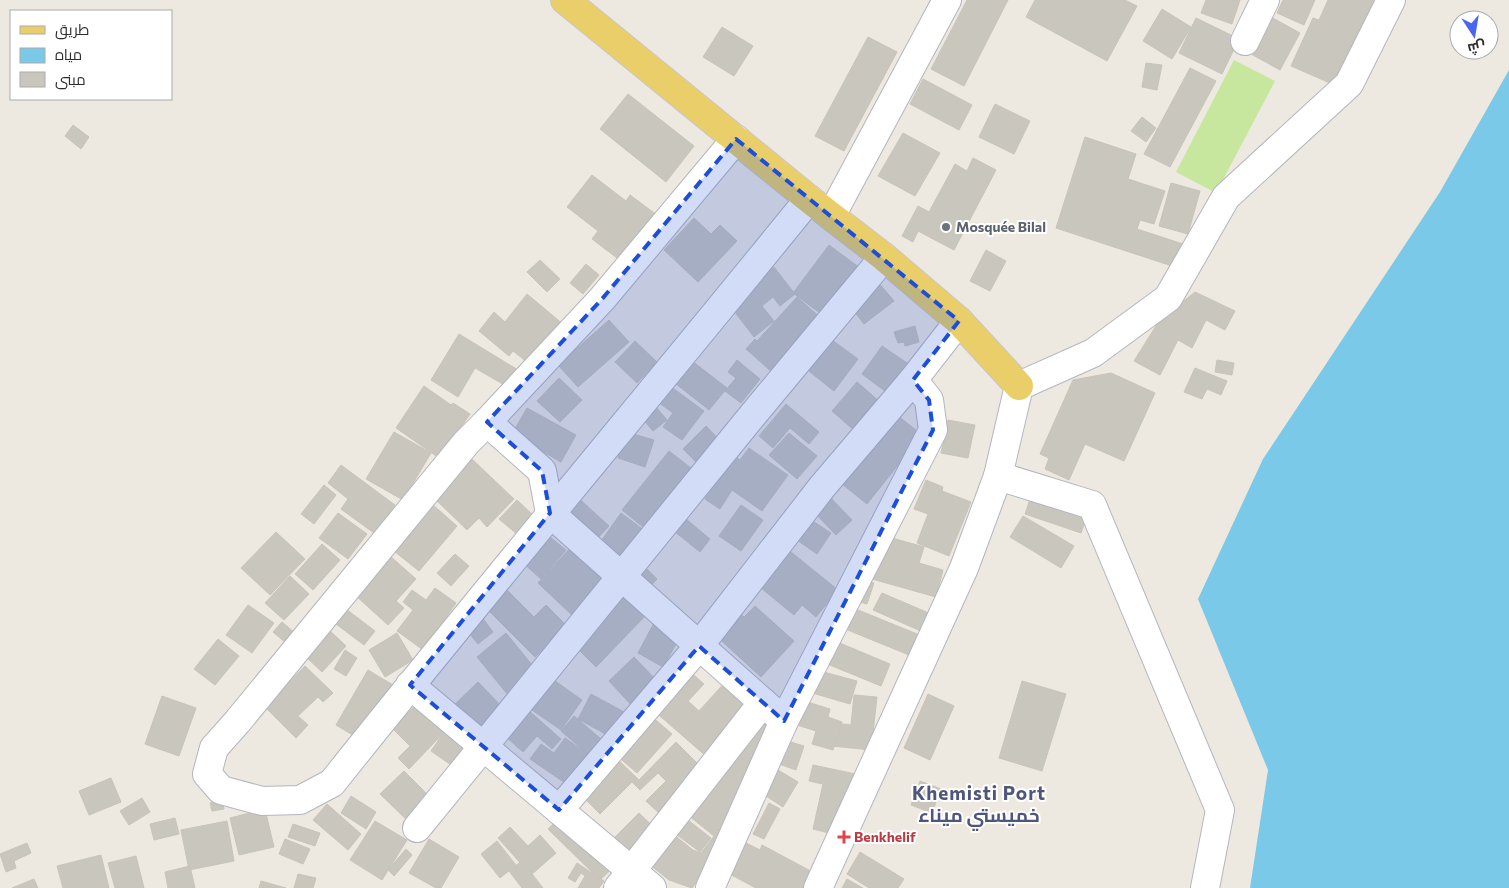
<svg xmlns="http://www.w3.org/2000/svg" width="1509" height="888" viewBox="0 0 1509 888" font-family="Commissioner,Cairo,sans-serif">
	<style>
		.pitch { fill: #c6e79d }
		.water { fill: #7ac9e9 }
		.building { fill: #c9c6be; stroke: #c9c4b9 }
		.lines { fill: none; stroke-linecap: round; stroke-linejoin: round }
		.minor-casing { stroke: #b3b6bf; stroke-width: 30 }
		.major-casing { stroke: #c8c8c8; stroke-width: 30 }
		.minor { stroke: #fff; stroke-width: 28 }
		.major { stroke: #e9ce69; stroke-width: 28 }
		.marked { fill: #1d4ed8; fill-opacity: 0.2; stroke: #1d4ed8; stroke-width: 4; stroke-dasharray: 10 6; stroke-linejoin: round }
		.worship-dot { fill: #6b7280; stroke: #fff; stroke-width: 2 }
		.health-dot { fill: #e0444e; stroke: #fff; stroke-width: 2 }
		.labels { text-anchor: middle; stroke-width: 4; stroke-linejoin: round; paint-order: stroke }
		.worship-label { font-size: 14px; font-weight: bold; fill: #5b616d; stroke: #fff; text-anchor: start }
		.health-label { font-size: 14px; font-weight: bold; fill: #be3a42; stroke: #fff; text-anchor: start }
		.district-label { font-size: 19px; font-weight: bold; letter-spacing: 1px; fill: #4f567b; stroke: #fff }
	</style>
	<rect width="100%" height="100%" fill="#ede8e0"/>
	<polygon class="pitch" points="1234,60 1275,81 1216,193 1176,172"/>
	<polygon class="water" points="1509,70 1509,888 1250,888 1268,770 1198,599 1263,459 1440,192"/>
	<g class="building">
		<polygon points="967,0 1008,0 964,86 931,69"/>
		<polygon points="1035,0 1125,0 1137,6 1107,61 1026,17"/>
		<polygon points="1206,0 1240,0 1232,24 1201,13"/>
		<polygon points="1283,0 1315,0 1304,25 1277,13"/>
		<polygon points="1328,0 1375,0 1337,86 1291,66 1313,18 1319,20"/>
		<polygon points="1162,9 1191,27 1172,59 1143,41"/>
		<polygon points="1271,17 1300,33 1280,70 1251,54"/>
		<polygon points="1196,18 1239,39 1222,74 1179,53"/>
		<polygon points="722,27 753,46 734,76 703,57"/>
		<polygon points="868,37 897,52 844,151 815,136"/>
		<polygon points="1146,63 1162,65 1157,90 1142,87"/>
		<polygon points="1190,68 1216,81 1170,167 1144,154"/>
		<polygon points="923,79 972,105 959,130 910,104"/>
		<polygon points="628,94 694,146 666,182 600,129"/>
		<polygon points="995,104 1030,121 1014,154 979,137"/>
		<polygon points="1142,117 1156,128 1146,142 1131,131"/>
		<polygon points="73,125 89,137 81,149 65,136"/>
		<polygon points="903,133 940,153 915,196 878,176"/>
		<polygon points="1085,137 1136,154 1128,179 1165,191 1154,224 1140,220 1137,229 1183,244 1175,267 1056,228"/>
		<polygon points="973,158 996,170 954,250 918,231 913,242 902,236 918,206 929,212 955,164 967,171"/>
		<polygon points="592,175 626,201 630,195 661,218 625,264 592,239 598,231 567,207"/>
		<polygon points="1171,183 1200,191 1188,234 1159,226"/>
		<polygon points="694,218 711,234 720,225 737,241 698,282 664,250"/>
		<polygon points="829,245 860,268 824,316 793,293"/>
		<polygon points="986,250 1006,261 990,291 970,281"/>
		<polygon points="540,260 560,279 547,292 527,272"/>
		<polygon points="586,264 599,275 583,294 570,283"/>
		<polygon points="774,267 795,294 780,306 773,297 762,306 774,321 754,337 728,303"/>
		<polygon points="877,281 894,301 864,324 848,303"/>
		<polygon points="1195,292 1235,311 1225,330 1206,320 1192,348 1178,340 1160,375 1134,361 1159,321"/>
		<polygon points="527,294 564,325 531,365 513,351 509,356 479,331 494,312 505,322"/>
		<polygon points="797,297 822,319 773,373 746,349 755,339 757,341"/>
		<polygon points="609,320 629,342 578,387 558,365"/>
		<polygon points="915,326 919,342 905,346 904,342 898,343 894,332"/>
		<polygon points="459,334 523,373 513,390 475,368 458,397 431,380"/>
		<polygon points="828,337 858,359 834,391 805,368"/>
		<polygon points="635,341 657,362 637,383 615,362"/>
		<polygon points="882,346 910,365 889,394 862,374"/>
		<polygon points="688,358 727,388 709,410 670,379"/>
		<polygon points="737,360 760,379 741,403 725,391 736,378 728,372"/>
		<polygon points="1217,360 1234,363 1232,375 1215,372"/>
		<polygon points="1195,368 1227,381 1221,395 1207,389 1202,399 1184,392"/>
		<polygon points="1111,373 1155,393 1124,461 1085,444 1069,480 1045,469 1049,458 1040,454 1073,380"/>
		<polygon points="559,378 582,400 560,422 537,401"/>
		<polygon points="857,382 880,402 855,431 832,411"/>
		<polygon points="424,386 451,405 453,403 470,414 439,458 396,428"/>
		<polygon points="670,386 704,411 682,440 663,427 673,413 658,402"/>
		<polygon points="786,404 819,432 809,444 790,428 773,448 759,436"/>
		<polygon points="656,407 667,420 653,431 642,418"/>
		<polygon points="527,408 576,435 561,462 512,434"/>
		<polygon points="892,411 922,435 867,504 837,480"/>
		<polygon points="948,420 975,425 968,458 941,453"/>
		<polygon points="706,426 725,446 702,468 683,449"/>
		<polygon points="394,432 431,453 403,500 366,479"/>
		<polygon points="626,432 654,440 645,467 618,458"/>
		<polygon points="789,433 817,456 797,479 769,455"/>
		<polygon points="749,448 788,475 762,511 732,490 720,509 705,499 735,456 740,460"/>
		<polygon points="669,451 696,472 648,531 622,510"/>
		<polygon points="472,459 514,499 487,527 479,518 467,530 434,498"/>
		<polygon points="341,465 395,505 374,533 341,509 348,499 328,483"/>
		<polygon points="926,480 943,487 942,491 971,502 949,556 917,543 928,514 914,509"/>
		<polygon points="324,485 336,495 314,524 301,514"/>
		<polygon points="1032,493 1088,513 1081,533 1025,514"/>
		<polygon points="574,494 609,526 593,543 558,511"/>
		<polygon points="828,495 852,520 836,535 812,510"/>
		<polygon points="517,500 534,516 518,535 499,519"/>
		<polygon points="433,505 457,526 419,571 394,551"/>
		<polygon points="741,505 763,520 741,551 719,536"/>
		<polygon points="338,513 367,534 348,559 319,538"/>
		<polygon points="621,513 645,531 623,562 599,544"/>
		<polygon points="680,514 710,539 700,552 669,527"/>
		<polygon points="1023,516 1074,546 1061,568 1010,537"/>
		<polygon points="808,518 831,533 817,554 794,538"/>
		<polygon points="276,532 305,559 270,595 241,568"/>
		<polygon points="546,534 566,550 541,579 522,562"/>
		<polygon points="885,536 924,547 919,563 943,570 936,597 872,579"/>
		<polygon points="322,544 340,560 313,590 295,574"/>
		<polygon points="571,547 606,580 573,616 538,583"/>
		<polygon points="791,552 838,590 816,617 802,605 794,615 761,588"/>
		<polygon points="455,554 469,566 451,586 437,573"/>
		<polygon points="390,556 416,579 396,601 404,608 388,625 355,595"/>
		<polygon points="645,567 657,579 647,590 634,578"/>
		<polygon points="290,576 309,594 284,620 265,603"/>
		<polygon points="859,579 874,583 867,604 852,600"/>
		<polygon points="435,588 456,603 423,650 397,631 413,610 403,602 412,590 426,600"/>
		<polygon points="505,588 534,617 546,605 567,626 535,657 485,607"/>
		<polygon points="624,591 648,613 596,667 573,644"/>
		<polygon points="882,593 931,614 923,632 873,610"/>
		<polygon points="248,605 274,623 252,653 226,635"/>
		<polygon points="846,605 917,634 909,655 838,626"/>
		<polygon points="342,606 375,631 364,645 332,621"/>
		<polygon points="755,606 794,641 761,677 713,633 735,609 744,617"/>
		<polygon points="481,616 493,632 478,644 465,628"/>
		<polygon points="282,622 295,633 286,643 273,632"/>
		<polygon points="654,623 680,637 663,667 638,653"/>
		<polygon points="328,629 346,646 322,672 304,655"/>
		<polygon points="397,633 413,660 385,677 369,650"/>
		<polygon points="506,633 537,671 508,695 477,657"/>
		<polygon points="218,639 239,656 215,685 194,669"/>
		<polygon points="830,639 890,664 881,686 820,661"/>
		<polygon points="345,650 357,658 346,676 334,669"/>
		<polygon points="634,657 660,684 634,708 609,681"/>
		<polygon points="305,666 333,693 323,702 318,697 298,716 308,725 296,738 265,707"/>
		<polygon points="687,669 704,684 688,701 699,711 728,679 755,703 707,757 652,709"/>
		<polygon points="368,670 393,685 361,740 336,725"/>
		<polygon points="816,670 857,681 850,704 809,692"/>
		<polygon points="551,678 582,700 561,730 529,708"/>
		<polygon points="1022,681 1066,694 1042,771 999,758"/>
		<polygon points="478,682 506,711 479,737 451,708"/>
		<polygon points="591,694 624,712 611,737 578,719"/>
		<polygon points="928,694 954,706 930,760 904,748"/>
		<polygon points="854,695 877,697 871,750 832,746 834,723 851,725"/>
		<polygon points="162,696 196,708 179,756 145,744"/>
		<polygon points="424,696 453,723 409,769 398,758 410,746 393,729"/>
		<polygon points="798,699 830,709 828,717 842,722 833,750 812,744 816,731 791,723"/>
		<polygon points="764,708 778,719 716,858 692,888 669,880 649,864 673,834 693,850 701,853 714,836 683,811"/>
		<polygon points="528,710 561,739 552,749 537,736 523,752 505,736"/>
		<polygon points="650,715 672,734 637,773 615,754"/>
		<polygon points="574,716 601,739 588,754 561,731"/>
		<polygon points="449,725 472,741 454,767 431,751"/>
		<polygon points="565,738 590,755 568,785 530,759 541,744 554,753"/>
		<polygon points="787,741 804,746 796,770 779,764"/>
		<polygon points="676,742 705,771 661,815 646,801 666,781 658,773 640,790 632,782 600,814 578,792 614,756 639,780"/>
		<polygon points="813,765 860,775 837,835 813,829 823,784 809,781"/>
		<polygon points="778,770 798,782 783,807 763,794"/>
		<polygon points="404,771 434,801 411,824 380,794"/>
		<polygon points="111,778 121,802 89,815 79,791"/>
		<polygon points="920,781 941,789 932,813 911,805"/>
		<polygon points="351,796 376,812 366,829 341,813"/>
		<polygon points="142,798 150,812 129,825 120,811"/>
		<polygon points="222,800 224,809 212,811 210,803"/>
		<polygon points="769,803 780,809 764,839 753,834"/>
		<polygon points="327,804 361,834 348,850 313,820"/>
		<polygon points="572,805 610,842 639,813 667,840 623,858 600,880 548,829"/>
		<polygon points="265,809 274,847 239,855 230,818"/>
		<polygon points="684,817 711,838 700,852 672,831"/>
		<polygon points="175,818 179,834 154,840 150,824"/>
		<polygon points="227,821 234,861 189,870 181,830"/>
		<polygon points="375,821 407,840 382,880 350,860"/>
		<polygon points="293,824 320,833 315,846 288,837"/>
		<polygon points="510,827 528,846 540,835 556,853 531,875 498,838"/>
		<polygon points="285,839 310,849 303,864 279,854"/>
		<polygon points="429,839 459,857 441,888 436,888 409,873"/>
		<polygon points="740,840 760,850 762,845 820,876 814,888 756,888 724,871"/>
		<polygon points="497,841 516,865 500,878 481,854"/>
		<polygon points="27,843 31,853 14,861 16,868 6,872 0,854"/>
		<polygon points="406,849 412,855 394,876 388,870"/>
		<polygon points="860,852 904,879 898,888 869,888 847,874"/>
		<polygon points="101,855 109,888 63,888 57,866"/>
		<polygon points="136,856 144,888 115,888 108,863"/>
		<polygon points="522,861 543,888 522,888 509,871"/>
		<polygon points="577,863 604,881 599,888 578,888 585,876 581,873 575,882 568,878"/>
		<polygon points="190,866 195,888 168,888 165,872"/>
		<polygon points="298,874 316,878 313,888 294,888"/>
		<polygon points="34,879 38,888 12,888"/>
		<polygon points="847,879 863,888 842,888"/>
		<polygon points="261,881 286,888 259,888"/>
	</g>
	<g class="lines">
		<g class="minor-casing">
			<g id="minor">
				<polyline points="1245,41 1265,0"/>
				<polyline points="736,139 602,299 487,422 542,471 550,513 784,721"/>
				<polyline points="831,216 947,0"/>
				<path d="M487,422L466,443L238,721L214,748L207,774L221,790L262,801L300,800L332,783C489,586 651,394 809,199"/>
				<polyline points="998,476 1092,505 1220,810 1205,888"/>
				<polyline points="410,685 652,888"/>
				<polyline points="559,810 699,646 822,487 913,380 959,321"/>
				<polyline points="417,828 747,422 884,257"/>
				<polyline points="618,888 763,702"/>
				<polyline points="710,888 784,721 933,430 929,400 913,380"/>
				<polyline points="818,888 964,568 998,476 1019,386 1093,353 1168,298 1226,197 1349,84 1391,0"/>
			</g>
		</g>
		<g class="major-casing">
			<polyline id="major" points="565,0 809,199 884,257 959,321 1019,386"/>
		</g>
		<use href="#minor" class="minor"/>
		<use href="#major" class="major"/>
	</g>
	<path class="marked" d="M736,139L959,321L913,380L929,400L933,430L784,721L699,646L559,810L410,685L550,513L542,471L487,422L602,299Z"/>
	<circle class="worship-dot" cx="946" cy="227" r="5"/>
	<path class="health-dot" d="M841.5 829.5h5v5h5v5h-5v5h-5v-5h-5v-5h5z"/>
	<g class="labels">
		<g class="worship-label">
			<text x="956" y="232">Mosquée Bilal</text>
		</g>
		<g class="health-label">
			<text x="854" y="842">Benkhelif</text>
		</g>
		<g class="district-label">
			<text x="979" y="800">Khemisti Port<tspan x="979" dy="22">خميستي ميناء</tspan></text>
		</g>
	</g>
	<rect x="10" y="10" width="162" height="90" fill="#ffffff" stroke="#ababab"/>
	<rect x="20" y="26" width="25" height="8" fill="#e9ce69" stroke="#ababab"/>
	<text x="55" y="35" font-size="15" fill="#2d2d2d">طريق</text>
	<rect x="20" y="48" width="25" height="15" fill="#7ac9e9" stroke="#ababab"/>
	<text x="55" y="60" font-size="15" fill="#2d2d2d">مياه</text>
	<rect x="20" y="72" width="25" height="15" fill="#c9c6be" stroke="#ababab"/>
	<text x="55" y="85" font-size="15" fill="#2d2d2d">مبنى</text>
	<g transform="translate(1474 35) rotate(168)"><circle r="24" fill="#ffffff" stroke="#ababab"/>
	<path d="M0-4L9 19L0 12L-9 19Z" fill="#4a66f0"/>
	<text y="-8" font-size="14" font-weight="bold" text-anchor="middle" fill="#2d2d2d">ش</text>
	</g>
</svg>
